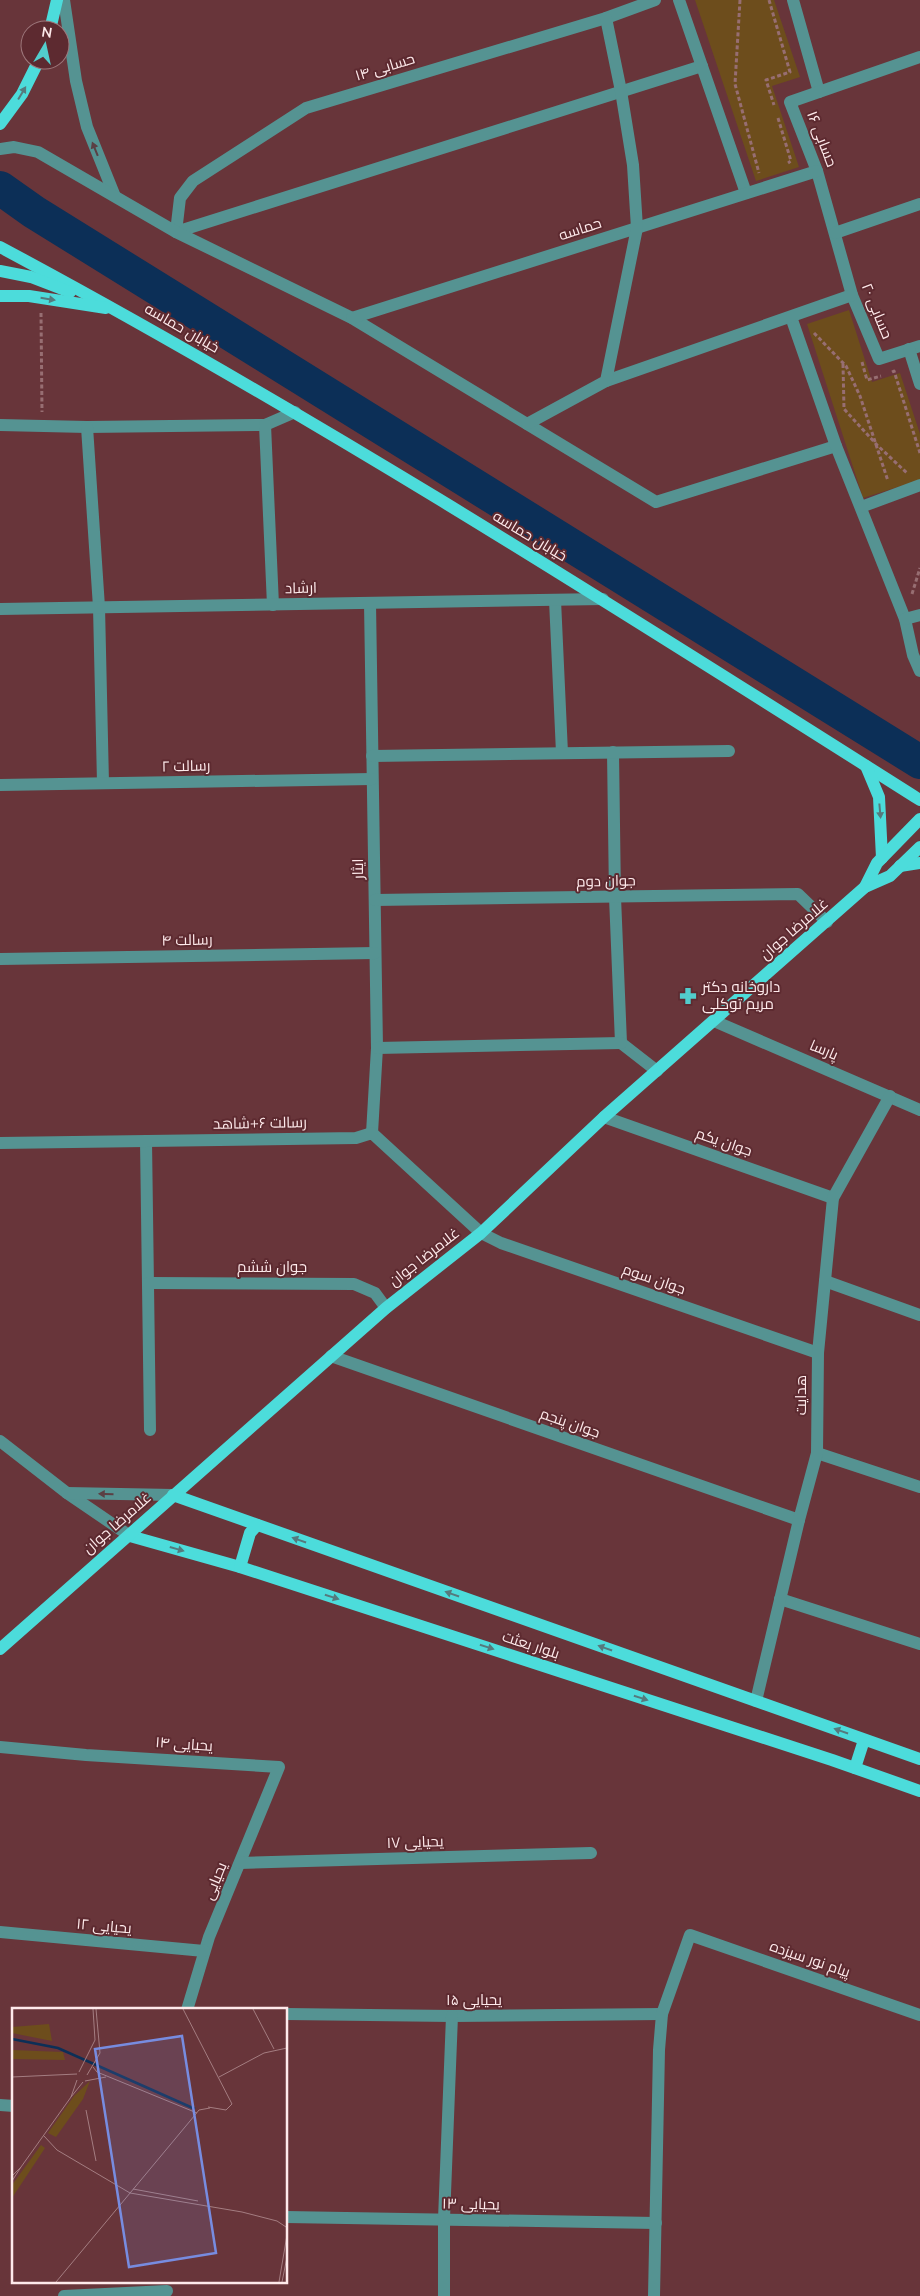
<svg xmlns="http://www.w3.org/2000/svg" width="920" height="2296" viewBox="0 0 920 2296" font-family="'Nunito Sans',Cairo,sans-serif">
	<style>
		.green { fill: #6d4d1c }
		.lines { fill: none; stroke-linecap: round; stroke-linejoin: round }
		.river { stroke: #0c2f57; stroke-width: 34 }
		.path { stroke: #976e72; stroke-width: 3; stroke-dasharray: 4 2.5; stroke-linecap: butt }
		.minor { stroke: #559392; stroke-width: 12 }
		.major { stroke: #4cdcdb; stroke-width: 12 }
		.oneway { fill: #557a7d }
		.oneway2 { fill: #5b3f44 }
		.labels { text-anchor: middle; stroke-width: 4; stroke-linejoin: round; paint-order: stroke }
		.street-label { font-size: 15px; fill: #feeaeb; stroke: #5d2a30 }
		.poi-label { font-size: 15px; fill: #feeaeb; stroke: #5d2a30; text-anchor: start }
		.inset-river { fill: none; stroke: #0c2f57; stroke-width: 2.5 }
		.inset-road { fill: none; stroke: #a47d81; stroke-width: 1 }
		.view { fill: #778ce0; fill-opacity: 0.15; stroke: #778ce0; stroke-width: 2.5 }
		.inset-edge { fill: none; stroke: #feeaeb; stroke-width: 2.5 }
	</style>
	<rect width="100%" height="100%" fill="#68353a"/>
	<g class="green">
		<polygon points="695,0 774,0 800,77 772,86 799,167 756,181"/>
		<polygon points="849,310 872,382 900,373 920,434 920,480 863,498 807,324"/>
	</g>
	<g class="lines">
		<polyline class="river" points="0,188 34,212 920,762"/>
		<g class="path">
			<polyline points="740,0 735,84 759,173"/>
			<polyline points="769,0 790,72 766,80 774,105"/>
			<polyline points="778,118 791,161 788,163"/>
			<polyline points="41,313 42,412"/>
			<polyline points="814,333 846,366 860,396 888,481"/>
			<polyline points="862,362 867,380 881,376"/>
			<polyline points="843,364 844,409 877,445 908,474"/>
			<polyline points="892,372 894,371 920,453"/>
			<polyline points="912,594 920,568"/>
		</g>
		<g class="minor">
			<polyline points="64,0 76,81 87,127 114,194"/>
			<polyline points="655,0 606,18 306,108 193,181 180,198 176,232 702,66"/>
			<polyline points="679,0 746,193"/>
			<polyline points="793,0 819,92"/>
			<polyline points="920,57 790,102 817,171 852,295 879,359 920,346"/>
			<polyline points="0,149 14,147 38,152 176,232 352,318 656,502 836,446"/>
			<polyline points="835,233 920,204"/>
			<polyline points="791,317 836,446 905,619 913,655 920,671"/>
			<polyline points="352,318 817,171"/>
			<polyline points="909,349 920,384"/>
			<polyline points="606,381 852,295"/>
			<polyline points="527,424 606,381 637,228 633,165 621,91 606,18"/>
			<polyline points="0,425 87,427 265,425 295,412"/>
			<polyline points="265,425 273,605"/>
			<polyline points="87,427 99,607 103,783"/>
			<polyline points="861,507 920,485"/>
			<polyline points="555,600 562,753"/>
			<polyline points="370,603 377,1048 372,1133"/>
			<polyline points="0,609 603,599"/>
			<polyline points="905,619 920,615"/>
			<polyline points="613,752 615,897 621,1043"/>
			<polyline points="372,756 729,751"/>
			<polyline points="0,785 372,779"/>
			<polyline points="375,900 798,894 827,922"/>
			<polyline points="0,959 375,953"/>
			<polyline points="714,1021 920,1110"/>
			<polyline points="621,1043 657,1071"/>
			<polyline points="377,1048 621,1043"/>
			<polyline points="604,1117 833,1198"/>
			<polyline points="146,1141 150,1430"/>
			<polyline points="0,1143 356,1138 372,1133 481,1233 501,1243 818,1353"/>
			<polyline points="825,1281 920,1315"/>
			<polyline points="148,1283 354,1284 375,1293 386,1308"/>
			<polyline points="331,1356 799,1520"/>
			<polyline points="0,1441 67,1493 130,1536"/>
			<polyline points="817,1453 920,1487"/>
			<polyline points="67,1493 173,1495"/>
			<polyline points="780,1599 920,1644"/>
			<polyline points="756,1701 799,1520 817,1453 818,1353 833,1198 890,1096"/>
			<polyline points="0,1747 86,1755 279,1767 209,1937 187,2010"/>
			<polyline points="240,1863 591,1853"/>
			<polyline points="0,1932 204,1951"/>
			<polyline points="286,2014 452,2016 662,2014"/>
			<polyline points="0,2105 14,2106"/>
			<polyline points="286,2217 656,2223"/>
			<polyline points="64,2296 167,2291"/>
			<polyline points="444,2296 444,2219 452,2016"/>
			<polyline points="654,2296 659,2050 662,2014 690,1935 920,2015"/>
		</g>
		<g class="major">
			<polyline points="50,30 57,0"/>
			<polyline points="0,124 22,94 39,60"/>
			<path d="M0,247C316,416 618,609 920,800"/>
			<polyline points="0,271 31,277 70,292"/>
			<polyline points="0,296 29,296 106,308"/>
			<polyline points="866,766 879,797 882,858"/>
			<polyline points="900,866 920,863"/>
			<polyline points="865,887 877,863 920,819"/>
			<polyline points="173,1495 920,1759"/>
			<polyline points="130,1536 240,1567 832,1760 920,1791"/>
			<polyline points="240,1567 250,1533 257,1525"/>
			<polyline points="0,1649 386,1308 481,1233 604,1117 865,887 890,876 920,847"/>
			<polyline points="855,1768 864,1740"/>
		</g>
	</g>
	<defs><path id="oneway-solid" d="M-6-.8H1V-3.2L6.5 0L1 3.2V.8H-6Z" transform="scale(1.25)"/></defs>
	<g class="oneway">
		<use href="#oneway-solid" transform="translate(22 93) rotate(-59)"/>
		<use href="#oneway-solid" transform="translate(48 299) rotate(9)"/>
		<use href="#oneway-solid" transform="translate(880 811) rotate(85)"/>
		<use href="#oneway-solid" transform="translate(299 1540) rotate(-161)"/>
		<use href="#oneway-solid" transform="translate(177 1549) rotate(16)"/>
		<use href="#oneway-solid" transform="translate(452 1594) rotate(-161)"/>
		<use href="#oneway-solid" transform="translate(332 1597) rotate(18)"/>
		<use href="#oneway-solid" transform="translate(487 1647) rotate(18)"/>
		<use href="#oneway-solid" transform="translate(605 1648) rotate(-161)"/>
		<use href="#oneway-solid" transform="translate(641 1698) rotate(18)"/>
		<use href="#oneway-solid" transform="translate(841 1731) rotate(-161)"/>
	</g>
	<g class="oneway2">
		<use href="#oneway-solid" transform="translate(95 149) rotate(-112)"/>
		<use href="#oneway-solid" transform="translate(106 1494) rotate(-179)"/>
	</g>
	<defs>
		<g id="pharmacy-bare" transform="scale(1.35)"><path d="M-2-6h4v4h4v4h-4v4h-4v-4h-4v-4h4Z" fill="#52cdcc" stroke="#5d2a30" stroke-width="2.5" paint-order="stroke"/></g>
	</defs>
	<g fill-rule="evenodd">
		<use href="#pharmacy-bare" x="688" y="996"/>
	</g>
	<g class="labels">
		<g class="street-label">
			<text transform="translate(385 67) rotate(-17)" y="5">حسابی ۱۴</text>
			<text transform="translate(822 139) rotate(69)" y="5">حسابی ۱۶</text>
			<text transform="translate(580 229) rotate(-18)" y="5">حماسه</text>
			<text transform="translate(877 311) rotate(68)" y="5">حسابی ۲۰</text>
			<text transform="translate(182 328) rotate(30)" y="5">خیابان حماسه</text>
			<text transform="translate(530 536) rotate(31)" y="5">خیابان حماسه</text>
			<text transform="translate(301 588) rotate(-1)" y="5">ارشاد</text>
			<text transform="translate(186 766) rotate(-1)" y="5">رسالت ۲</text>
			<text transform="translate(358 869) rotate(-91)" y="5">ایثار</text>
			<text transform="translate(606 881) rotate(-1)" y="5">جوان دوم</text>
			<text transform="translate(794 929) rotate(-41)" y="5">غلامرضا جوان</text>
			<text transform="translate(187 940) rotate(-1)" y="5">رسالت ۴</text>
			<text transform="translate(824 1050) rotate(23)" y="5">پارسا</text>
			<text transform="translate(260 1123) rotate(-1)" y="5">رسالت ۶+شاهد</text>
			<text transform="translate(724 1142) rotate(19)" y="5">جوان یکم</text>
			<text transform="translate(424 1257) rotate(-38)" y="5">غلامرضا جوان</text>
			<text x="272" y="1272">جوان ششم</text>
			<text transform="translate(654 1279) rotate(19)" y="5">جوان سوم</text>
			<text transform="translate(801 1395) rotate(-90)" y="5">هدایت</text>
			<text transform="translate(570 1423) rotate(19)" y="5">جوان پنجم</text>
			<text transform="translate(117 1523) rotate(-41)" y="5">غلامرضا جوان</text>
			<text transform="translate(531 1645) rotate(18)" y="5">بلوار بعثت</text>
			<text transform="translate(184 1744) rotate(4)" y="5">یحیایی ۱۴</text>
			<text transform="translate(415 1842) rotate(-2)" y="5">یحیایی ۱۷</text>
			<text transform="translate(215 1881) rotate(-68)" y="5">یحیایی</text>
			<text transform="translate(104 1926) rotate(5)" y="5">یحیایی ۱۲</text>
			<text transform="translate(810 1959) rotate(19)" y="5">پیام نور سیزده</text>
			<text x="474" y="2005">یحیایی ۱۵</text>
			<text transform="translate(471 2204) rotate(1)" y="5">یحیایی ۱۳</text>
		</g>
		<g class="poi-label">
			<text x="702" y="992">داروخانه دکتر<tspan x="702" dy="17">مریم توکلی</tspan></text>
		</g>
	</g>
	<g transform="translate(12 2008)">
		<rect width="275" height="275" fill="#68353a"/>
		<path d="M37,16L40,33L0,25V19ZM0,42L51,44L53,52L0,51ZM78,73L71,91L44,129L36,125L62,88ZM29,137L33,140L0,190V177Z" fill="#6d4d1c"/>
		<path class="inset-river" d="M0,31L46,40L183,101"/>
		<path class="inset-road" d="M171,1L220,96L214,102L196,99M241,1L262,41M81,59L85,64L185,105M67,64L83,32L81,1M75,67L88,45L84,1M0,69L65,66M207,69L252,45L275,40M65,72L59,89L71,74M73,73L94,69M74,102L84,153M32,128L45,142L118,185M9,159L59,89M0,168L9,159L0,173M121,181L186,193M118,185L230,204L265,213L274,219M44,274L178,113L187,102L198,100M267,274L275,227M270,274L275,249"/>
		<path class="view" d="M170,28L204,245L117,259L83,41Z"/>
		<rect width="275" height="275" class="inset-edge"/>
	</g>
	<g transform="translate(45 45) rotate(9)"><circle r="24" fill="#5d2a30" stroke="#9d777b"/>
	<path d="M0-4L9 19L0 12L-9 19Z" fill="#52cdcc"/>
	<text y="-8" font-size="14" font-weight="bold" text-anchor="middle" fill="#feeaeb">N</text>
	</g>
</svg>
